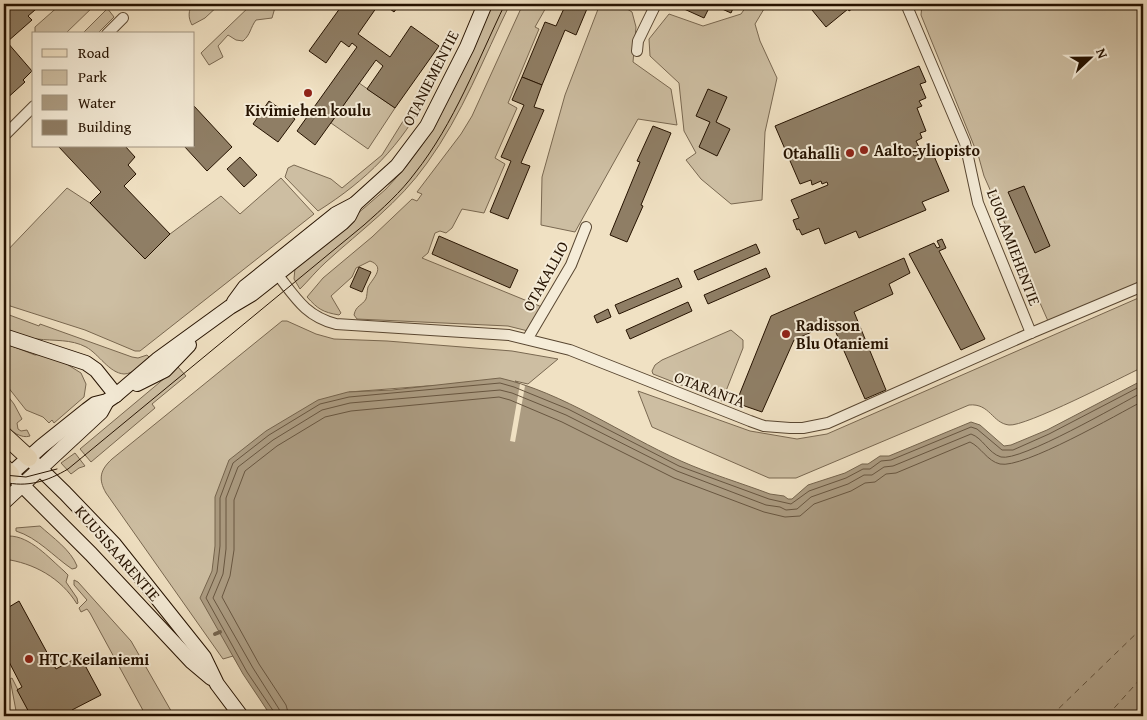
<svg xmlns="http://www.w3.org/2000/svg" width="1147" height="720" viewBox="0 0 1147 720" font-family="'Gentium Book Plus',serif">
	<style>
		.green { fill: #cdbea2; stroke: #796851 }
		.water { fill: #ab9b81; stroke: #75644d }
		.pier { fill: #f0e1c3 }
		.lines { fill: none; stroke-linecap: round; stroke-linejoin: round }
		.shore { stroke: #685640; stroke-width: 1 }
		.stream { stroke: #75644d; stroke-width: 4 }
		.ferry { stroke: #61503a; stroke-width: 1; stroke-dasharray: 6 5; stroke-linecap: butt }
		.building { fill: #8f7e65; stroke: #251200 }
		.street-casing { stroke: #584631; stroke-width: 12 }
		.secondary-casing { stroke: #251200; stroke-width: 16 }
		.primary-casing { stroke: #251200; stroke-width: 18 }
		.street { stroke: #f5ecd8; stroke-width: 10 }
		.secondary { stroke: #f5ecd8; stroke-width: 14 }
		.primary { stroke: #f0e1c3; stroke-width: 16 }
		.tram { stroke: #251200; stroke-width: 1 }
		.poi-dot { fill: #8f2418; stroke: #f5ecd8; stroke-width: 2 }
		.labels { text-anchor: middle; stroke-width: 4; stroke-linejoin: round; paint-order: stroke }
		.street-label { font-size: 16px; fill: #251200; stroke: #f5ecd8 }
		.poi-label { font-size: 16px; font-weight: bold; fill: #251200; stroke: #f5ecd8; text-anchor: start }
	</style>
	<rect width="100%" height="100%" fill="#f0e1c3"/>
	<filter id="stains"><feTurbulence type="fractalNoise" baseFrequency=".004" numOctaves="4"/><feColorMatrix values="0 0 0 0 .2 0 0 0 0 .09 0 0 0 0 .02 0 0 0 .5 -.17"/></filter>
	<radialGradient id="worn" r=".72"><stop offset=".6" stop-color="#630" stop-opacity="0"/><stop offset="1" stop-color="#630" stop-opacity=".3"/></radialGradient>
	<g class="green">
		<polygon points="61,4 96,4 65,34 35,34 35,27"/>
		<polygon points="101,4 104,4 114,17 97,34 82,34 106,10"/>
		<path d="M193,4H208L210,5L220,4L205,18L192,25C188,18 188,10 193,4Z"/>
		<path d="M252,4H276L272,18L256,20C250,28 251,34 243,41L236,40L228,35L218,46L223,57L209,65L201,53Z"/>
		<path d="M493,4H510C484,57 462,115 427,163C399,203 361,230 326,262C317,270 309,280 300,289L294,279L295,268L386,189L405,168L420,148L434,128L458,80Z"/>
		<path d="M523,4H548L535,27L539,29L508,103L517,108L495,158L505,164L484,213L462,209L452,228L446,233L440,231L435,233L428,253L422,258L542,307L528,331L508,326L357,319L354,315C356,305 362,306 366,299C367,296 367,291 368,287C373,278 386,267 370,261L356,268L352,277L331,296L341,313L339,315C322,312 318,309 307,297L323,278L372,237L412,199L417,201L422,194L417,192L461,134L472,116Z"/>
		<polygon points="600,4 619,4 632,12 636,27 633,62 671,89 677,125 638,119 575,232 541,225 542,177 565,95"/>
		<polygon points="748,4 767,4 755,24 760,41 777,78 765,132 762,200 731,204 701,179 686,160 696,153 684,131 679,83 650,56 649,39 669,14 703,26 741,14"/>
		<polygon points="922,4 1143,4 1143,281 1048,321 984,176 979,158 921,15"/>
		<path d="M439,54C443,68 434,81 428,94C401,146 367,180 318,211L285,177L288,168L294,165L331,179L342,188L382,155L410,110Z"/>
		<polygon points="359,83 395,108 368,149 331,123"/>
		<polygon points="281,178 314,214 140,351 135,351 85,330 4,304 4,254 67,188 90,203 145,259 170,234 221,196 240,214"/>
		<path d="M1143,296V367C1122,377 1025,427 1009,425C992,423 990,403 969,405L796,478H769L652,427L638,391L750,431L797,439L827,434Z"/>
		<path d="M4,313L39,326L40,324L132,357L138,358L147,355L150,358C143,363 134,374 124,374C109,373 99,354 86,347C71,339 54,341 37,339C25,338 15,333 4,328Z"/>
		<path d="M282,321H287L316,334L334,339L387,341L512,351L558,359L528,384L515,381L520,384L427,386L349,392L339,403L271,716L233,656L223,659L106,493C98,479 100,470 112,459Z"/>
		<polygon points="731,330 743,340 743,348 722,401 653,374 652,371 655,365 662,360"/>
		<polygon points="4,343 35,355 42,354 65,363 81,373 86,384 84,397 54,423 52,420 49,423 43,417 26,410 4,382"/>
		<polygon points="178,367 186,376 152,404 155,408 91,462 80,449"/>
		<path d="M4,391L14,404L22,419L17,423L18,429L21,431L27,430L30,436C21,439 12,431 4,426Z"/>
		<polygon points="75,453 85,466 79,468 71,474 61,463"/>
		<path d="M40,526C52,537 71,550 77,566L76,568L72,569C53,556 38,538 16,531V528Z"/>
		<path d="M9,536C30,536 49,558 64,571L68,575L66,582L77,598L78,603L77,604C61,578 34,563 4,559V537Z"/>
		<polygon points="74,580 78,582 131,641 174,716 146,716 147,714 145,714 90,613 87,609 81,612 79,608 87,600 74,585"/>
		<polygon points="12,678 31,716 17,716 10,679"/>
	</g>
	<path class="water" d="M500,378C564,393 621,434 681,461C710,474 741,483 770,494L784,496L788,499H792L808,485L845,473L862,464H868L880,456H889L971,422L980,425L1004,446L1011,445L1047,430L1143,380V716H271L243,674L200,598L212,571L215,546V497L229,460L266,431L318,400L348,392L392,390Z"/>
	<polygon class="pier" points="520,384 525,386 515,442 510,441"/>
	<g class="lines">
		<g class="shore">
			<polyline points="275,716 274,712 247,672 206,598 217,572 220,546 220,498 233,463 269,435 320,404 349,397 500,383 514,387 568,409 679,466 769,499 791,504 809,491 846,478 863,469 870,469 881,461 891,460 971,427 977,429 1002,450 1013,450 1049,434 1143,385"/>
			<path d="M281,716L279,709L253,668L213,598L223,574L226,549V498L238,467L273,440L322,410L350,403L500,390L512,393L566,415L677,471L766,505L780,507L786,510L797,509L811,497L848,484L864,475H872L884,467L893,466L971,434C983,438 988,453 1001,457C1020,462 1120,404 1143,392"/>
			<path d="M289,716L286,705L259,664L222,597L230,576L234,550V500L245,471L277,446L325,417L351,411L499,397L510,400L562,422L674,478L764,512L785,517L800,516L814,504L851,491L865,483L875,482L886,474L896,473L970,442C981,447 987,461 1000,464C1023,469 1118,414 1143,401"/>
		</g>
		<polyline class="stream" points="215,634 220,632"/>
		<g class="ferry">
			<polyline points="1051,716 1143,627"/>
			<polyline points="1107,716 1143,676"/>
		</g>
	</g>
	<g class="building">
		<polygon points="4,4 42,4 28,16 32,20 7,42 32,71 23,80 25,82 4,101"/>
		<polygon points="343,4 379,4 358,34 390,57 411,26 439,46 395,108 367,89 383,66 376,60 315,145 297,131 357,47 352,43 349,47 341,41 326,63 309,51"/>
		<polygon points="386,4 400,4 394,12 385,5"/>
		<polygon points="566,4 589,4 576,35 565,30 542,85 522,77 545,22 556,26"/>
		<polygon points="673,4 735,4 731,13 711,4 704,18"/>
		<polygon points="820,4 859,4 849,11 848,9 826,27 812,10"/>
		<polygon points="919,66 926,82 920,84 926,98 919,101 922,106 917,108 926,131 920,133 922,138 916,141 919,147 912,150 914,156 931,149 949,191 922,202 926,210 859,238 856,231 825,244 819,228 802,235 799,229 797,230 793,220 799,218 791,200 828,185 827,182 822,184 821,181 812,185 811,180 800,184 775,126"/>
		<polygon points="522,77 542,85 534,107 544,110 521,163 530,166 508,219 490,212 511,161 501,157 524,105 512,100"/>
		<polygon points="708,89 727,97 716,122 730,129 717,156 699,147 710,122 696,116"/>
		<polygon points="269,101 295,119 278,142 253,124"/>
		<polygon points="194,106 232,147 207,171 184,146 194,146"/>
		<polygon points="653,126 671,133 641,205 643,206 627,242 610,235 640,162 637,161"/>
		<polygon points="58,146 125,146 135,157 128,165 136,174 124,186 170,234 145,259 90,203 101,192"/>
		<polygon points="240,157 257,175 244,187 227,169"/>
		<polygon points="1024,186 1050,246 1035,253 1008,192"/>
		<polygon points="439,236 518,270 510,288 432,254"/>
		<polygon points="942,239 946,248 939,251 985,339 961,350 909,254 934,243 937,248 940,247 937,241"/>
		<polygon points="756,244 760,253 698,280 694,271"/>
		<polygon points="904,258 910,273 889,284 893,294 854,312 886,390 865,399 834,328 838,326 836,321 794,340 762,412 736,403 771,316"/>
		<polygon points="359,267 371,272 362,292 350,287"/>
		<polygon points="766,268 770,277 708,304 704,295"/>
		<polygon points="678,278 682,287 619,314 615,305"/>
		<polygon points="688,302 692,311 630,339 626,330"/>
		<polygon points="608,309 611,317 597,323 594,316"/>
		<polygon points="19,601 56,669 80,656 101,695 72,710 75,716 31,716 17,690 22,687 7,658 4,659 4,610"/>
	</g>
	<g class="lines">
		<g class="street-casing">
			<g id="street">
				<polyline points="906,4 965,143 978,203 1031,333"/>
				<polyline points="107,34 123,18"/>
				<polyline points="637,51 638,41 656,4"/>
				<polyline points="4,136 34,106"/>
				<path d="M274,270C294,295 304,316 336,324L509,335L570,350L750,421L764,426L790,428H803L828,423L1031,333L1143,286"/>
				<polyline points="528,338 571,265 586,227"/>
			</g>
		</g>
		<g class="secondary-casing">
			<g id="secondary">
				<polyline points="234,302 245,287 336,214 355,204 397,166 427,126 467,47 485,4"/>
				<polyline points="4,336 86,363 96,370 116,395"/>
				<polyline points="137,384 165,370 189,345"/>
				<polyline points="29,458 65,493 114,544 204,657 217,684 241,716"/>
				<polyline points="11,474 91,554 192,662 211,678"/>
				<polyline points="4,480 42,446 87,410 95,404 107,401 116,395 157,360 230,307 252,294 342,223 349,216 355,204"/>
				<polyline points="4,502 101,412 107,401"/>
			</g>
		</g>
		<g class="primary-casing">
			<g id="primary">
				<polyline points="4,435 29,458"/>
				<polyline points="4,467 11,474"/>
			</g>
		</g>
		<use href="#street" class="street"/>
		<use href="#secondary" class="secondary"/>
		<use href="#primary" class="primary"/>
		<g class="tram">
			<polyline points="4,475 26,477 57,469"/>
			<path d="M4,482C27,488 48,481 68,469L364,225C382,209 401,192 415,173C454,124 478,60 505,4"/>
		</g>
	</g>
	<g class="poi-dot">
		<circle cx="308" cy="93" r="5"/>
		<circle cx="864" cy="150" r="5"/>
		<circle cx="850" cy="153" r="5"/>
		<circle cx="786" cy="334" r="5"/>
		<circle cx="29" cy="659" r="5"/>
	</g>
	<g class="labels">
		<g class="street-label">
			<text transform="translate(430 78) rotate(-63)" y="6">OTANIEMENTIE</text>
			<text transform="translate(1014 247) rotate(69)" y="6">LUOLAMIEHENTIE</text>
			<text transform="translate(545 276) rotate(-61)" y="6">OTAKALLIO</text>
			<text transform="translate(710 389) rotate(21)" y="6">OTARANTA</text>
			<text transform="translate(118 553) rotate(49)" y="6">KUUSISAARENTIE</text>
		</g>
		<g class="poi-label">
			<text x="308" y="116" text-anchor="middle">Kivimiehen koulu</text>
			<text x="874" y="156">Aalto-yliopisto</text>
			<text x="840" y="159" text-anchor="end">Otahalli</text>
			<text x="796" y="331">Radisson<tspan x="796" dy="18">Blu Otaniemi</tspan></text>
			<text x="39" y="665">HTC Keilaniemi</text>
		</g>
	</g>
	<rect width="1147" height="720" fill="none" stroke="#f0e1c3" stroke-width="20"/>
	<rect x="5" y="5" width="1137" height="710" fill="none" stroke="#251200" stroke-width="2.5"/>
	<rect x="10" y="10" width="1127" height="700" fill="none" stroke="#251200"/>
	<rect x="32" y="32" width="162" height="115" fill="#f5ecd8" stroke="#a29582"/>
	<rect x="42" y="49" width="25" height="8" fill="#f0e1c3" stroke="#a29582"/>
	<text x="78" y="58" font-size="15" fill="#251200">Road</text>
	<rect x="42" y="70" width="25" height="15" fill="#cdbea2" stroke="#a29582"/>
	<text x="78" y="82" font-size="15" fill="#251200">Park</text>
	<rect x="42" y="95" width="25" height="15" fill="#ab9b81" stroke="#a29582"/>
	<text x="78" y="108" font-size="15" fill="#251200">Water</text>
	<rect x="42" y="120" width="25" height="15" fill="#8f7e65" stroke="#a29582"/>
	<text x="78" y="132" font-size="15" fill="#251200">Building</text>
	<g transform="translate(1090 58) rotate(68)" stroke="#f5ecd8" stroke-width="4" paint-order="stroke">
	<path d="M0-4L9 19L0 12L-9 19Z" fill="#251200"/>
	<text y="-8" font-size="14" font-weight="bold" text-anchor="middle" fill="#251200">N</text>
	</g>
	<rect width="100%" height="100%" filter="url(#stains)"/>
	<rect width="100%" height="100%" fill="url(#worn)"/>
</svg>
